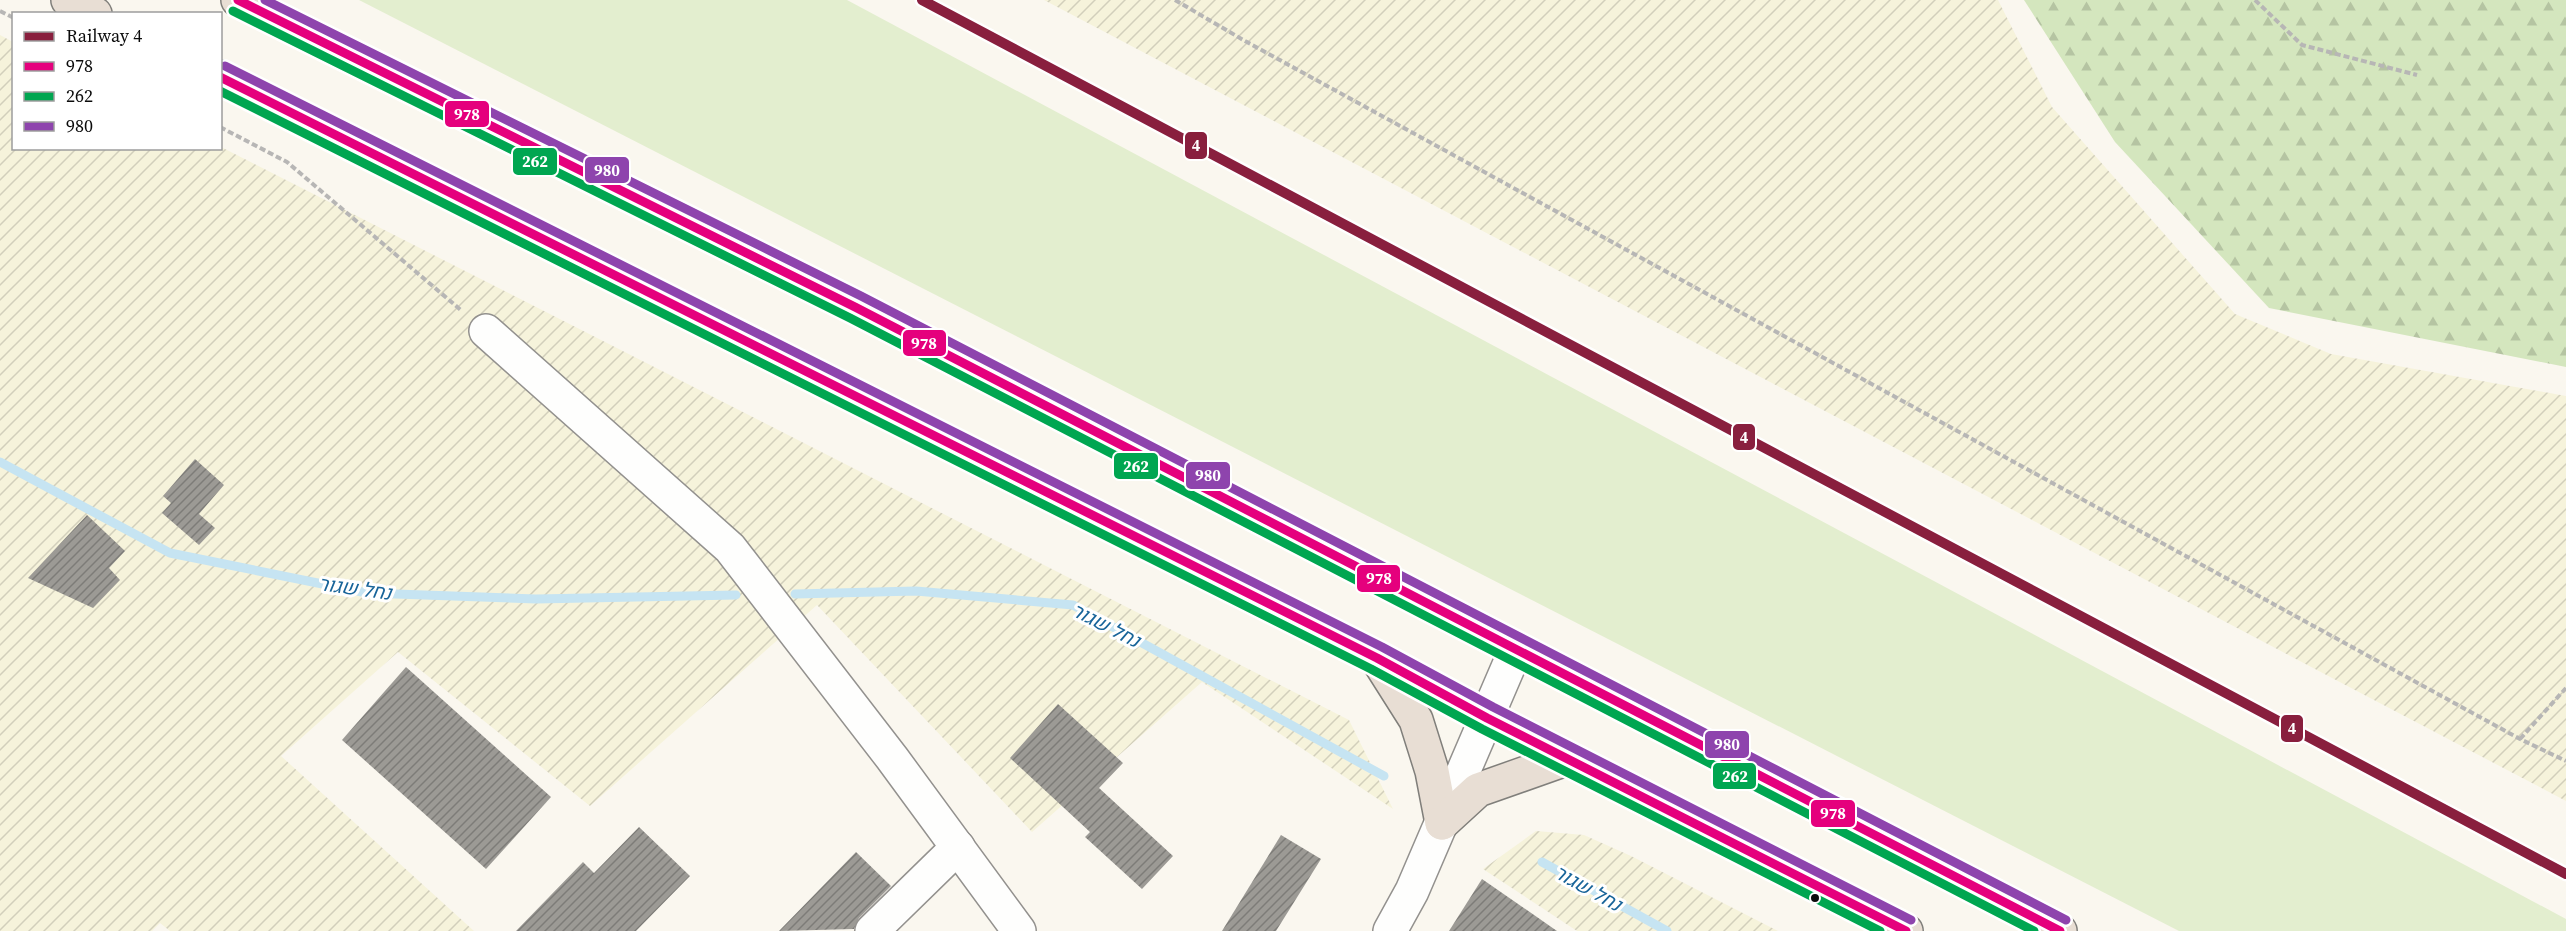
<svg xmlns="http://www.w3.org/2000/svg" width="2566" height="931" viewBox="0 0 2566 931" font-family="'Source Serif 4',Heebo,serif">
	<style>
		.farmland { fill: url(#farmland-furrows) }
		.grass { fill: #e3eecf }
		.forest { fill: url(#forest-firs) }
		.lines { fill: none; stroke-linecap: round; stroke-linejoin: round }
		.stream { stroke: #c6e4f2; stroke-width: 9 }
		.building { fill: url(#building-hatch) }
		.minor-casing { stroke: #93918e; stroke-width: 36 }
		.highway-casing { stroke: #807f7b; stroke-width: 36 }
		.path { stroke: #b7b6b5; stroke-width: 4; stroke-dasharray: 6 3; stroke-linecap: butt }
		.minor { stroke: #fefefd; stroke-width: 33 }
		.highway { stroke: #e8ded4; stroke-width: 33 }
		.bus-1-casing { stroke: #fff; stroke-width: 14 }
		.bus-2-casing { stroke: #fff; stroke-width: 14 }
		.bus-3-casing { stroke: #fff; stroke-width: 14 }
		.bus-1 { stroke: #e5007d; stroke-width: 9 }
		.bus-2 { stroke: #00a651; stroke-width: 9 }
		.bus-3 { stroke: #8e44ad; stroke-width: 9 }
		.rail-1-casing { stroke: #fff; stroke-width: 15 }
		.rail-1 { stroke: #891f3e; stroke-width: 10 }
		.bus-dot { fill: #0b0b0b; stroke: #fff; stroke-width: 2 }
		.labels { text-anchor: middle; stroke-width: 6; stroke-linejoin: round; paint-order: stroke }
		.water-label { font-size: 20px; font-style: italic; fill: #186499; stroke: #fff }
		.line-badge { stroke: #fff; stroke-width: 2 }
		.badge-label { font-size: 16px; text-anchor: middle; font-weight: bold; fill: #fff }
	</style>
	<defs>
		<pattern id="farmland-furrows" width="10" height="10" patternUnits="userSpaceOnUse" patternTransform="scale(1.5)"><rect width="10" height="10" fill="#f6f3db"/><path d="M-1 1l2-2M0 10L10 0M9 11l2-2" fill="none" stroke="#d2cfbb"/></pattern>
		<pattern id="forest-firs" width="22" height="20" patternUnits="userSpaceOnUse" patternTransform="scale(1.5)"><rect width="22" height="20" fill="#d4e6be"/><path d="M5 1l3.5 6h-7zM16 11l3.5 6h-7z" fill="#b5c4a2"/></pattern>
		<pattern id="building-hatch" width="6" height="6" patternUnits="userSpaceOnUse" patternTransform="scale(1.5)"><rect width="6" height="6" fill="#9c9a95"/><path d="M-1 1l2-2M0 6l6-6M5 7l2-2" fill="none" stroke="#7d7c78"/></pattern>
	</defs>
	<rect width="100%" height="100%" fill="#faf7ef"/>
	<g class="farmland">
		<polygon points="1044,0 1998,0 2052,107 2235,314 2331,354 2566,396 2566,801"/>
		<polygon points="0,35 13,42 14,148 220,148 221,147 1349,720 1393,809 1202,682 1032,832 817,605 590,806 398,652 281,756 474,931 170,931 160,923 152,931 0,931"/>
		<polygon points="1536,831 1584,835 1631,856 1778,931 1577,931 1483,869"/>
	</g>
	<polygon class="grass" points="359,0 847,0 2566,919 2566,931 2179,931"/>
	<polygon class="forest" points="2024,0 2566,0 2566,367 2269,308 2115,142"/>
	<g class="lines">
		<g class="stream">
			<polyline points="0,462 170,553 367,593 536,599 736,595"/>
			<polyline points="795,594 916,591 1073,605 1384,776"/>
			<polyline points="1542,862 1667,931"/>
		</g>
	</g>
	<g class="building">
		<polygon points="195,459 224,485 199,514 215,528 199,545 162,513 171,503 163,496"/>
		<polygon points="87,515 125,551 109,568 120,580 93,608 28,578"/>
		<polygon points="406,667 551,797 486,869 342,740"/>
		<polygon points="1058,704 1123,763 1099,788 1173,856 1142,889 1085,837 1090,832 1010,758"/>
		<polygon points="639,827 690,876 636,931 516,931 583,862 594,873"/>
		<polygon points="1281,835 1321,859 1276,931 1222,931"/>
		<polygon points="856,852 891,886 859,918 854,929 779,931"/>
		<polygon points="1482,879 1557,931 1449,931"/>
	</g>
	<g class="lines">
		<g class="minor-casing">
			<g id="minor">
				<polyline points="486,331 730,548 892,758 1019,931"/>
				<polyline points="872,931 958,847"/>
				<polyline points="1390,931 1412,891 1516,649"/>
			</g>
		</g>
		<g class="highway-casing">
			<g id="highway">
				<polyline points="68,0 95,14"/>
				<polyline points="238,0 855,307 2060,931"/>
				<polyline points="220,77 1377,658 1487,718 1906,931"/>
				<polyline points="1378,660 1416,720 1432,771 1442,823"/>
				<polyline points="1442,823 1478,790 1566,759"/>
			</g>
		</g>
		<g class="path">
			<polyline points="1175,0 1245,41 2520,739 2566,761"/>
			<polyline points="2255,0 2302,45 2417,75"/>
			<polyline points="0,11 14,18"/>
			<polyline points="220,127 287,162 462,311"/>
			<polyline points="2520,739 2566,688"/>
		</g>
		<use href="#minor" class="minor"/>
		<use href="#highway" class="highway"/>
		<g class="bus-1-casing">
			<g id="bus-1">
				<polyline points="238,0 855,307 2060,931"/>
				<polyline points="220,77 1377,658 1487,718 1906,931"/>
			</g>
		</g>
		<g class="bus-2-casing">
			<g id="bus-2">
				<polyline points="233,11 850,318 2034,931"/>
				<polyline points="220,91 1371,669 1482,729 1880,931"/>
			</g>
		</g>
		<g class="bus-3-casing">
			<g id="bus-3">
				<polyline points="265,0 861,296 2066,920"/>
				<polyline points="225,66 1382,647 1493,707 1911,920"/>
			</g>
		</g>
		<use href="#bus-1" class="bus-1"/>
		<use href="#bus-2" class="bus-2"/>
		<use href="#bus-3" class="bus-3"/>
		<g class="rail-1-casing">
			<polyline id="rail-1" points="922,0 2566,874"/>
		</g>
		<use href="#rail-1" class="rail-1"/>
	</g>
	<circle class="bus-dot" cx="1815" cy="898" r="5"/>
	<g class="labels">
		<g class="water-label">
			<text transform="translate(355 588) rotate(8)" y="7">נחל שגור</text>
			<text transform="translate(1106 625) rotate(27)" y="7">נחל שגור</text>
			<text transform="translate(1588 888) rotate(29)" y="7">נחל שגור</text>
		</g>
	</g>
	<g class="line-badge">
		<rect x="444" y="100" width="46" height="28" rx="6" fill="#e5007d"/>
		<rect x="1184" y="131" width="24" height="29" rx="6" fill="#891f3e"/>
		<rect x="512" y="147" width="46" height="29" rx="6" fill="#00a651"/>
		<rect x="584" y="156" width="46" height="28" rx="6" fill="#8e44ad"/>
		<rect x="902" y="329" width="45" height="28" rx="6" fill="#e5007d"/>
		<rect x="1732" y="423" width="24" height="28" rx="6" fill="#891f3e"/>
		<rect x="1113" y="452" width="46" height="28" rx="6" fill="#00a651"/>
		<rect x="1185" y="461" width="46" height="29" rx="6" fill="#8e44ad"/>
		<rect x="1356" y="564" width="45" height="29" rx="6" fill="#e5007d"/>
		<rect x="2280" y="714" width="24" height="29" rx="6" fill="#891f3e"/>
		<rect x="1704" y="730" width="46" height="29" rx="6" fill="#8e44ad"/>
		<rect x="1712" y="762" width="45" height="28" rx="6" fill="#00a651"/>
		<rect x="1810" y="799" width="46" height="29" rx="6" fill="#e5007d"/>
	</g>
	<g class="badge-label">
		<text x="467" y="120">978</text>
		<text x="1196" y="151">4</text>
		<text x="535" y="167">262</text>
		<text x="607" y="176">980</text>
		<text x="924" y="349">978</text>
		<text x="1744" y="443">4</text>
		<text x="1136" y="472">262</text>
		<text x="1208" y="481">980</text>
		<text x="1379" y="584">978</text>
		<text x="2292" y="734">4</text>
		<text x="1727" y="750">980</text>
		<text x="1735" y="782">262</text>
		<text x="1833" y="819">978</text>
	</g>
	<rect x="12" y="12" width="210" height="138" fill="#ffffff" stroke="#9d9d9d" stroke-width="1.5"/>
	<rect x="24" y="32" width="30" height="9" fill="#891f3e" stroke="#9d9d9d" stroke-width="1.5"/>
	<text x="66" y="42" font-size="18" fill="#0b0b0b">Railway 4</text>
	<rect x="24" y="62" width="30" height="9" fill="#e5007d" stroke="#9d9d9d" stroke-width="1.5"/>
	<text x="66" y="72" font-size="18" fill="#0b0b0b">978</text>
	<rect x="24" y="92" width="30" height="9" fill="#00a651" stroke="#9d9d9d" stroke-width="1.5"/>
	<text x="66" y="102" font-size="18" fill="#0b0b0b">262</text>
	<rect x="24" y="122" width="30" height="9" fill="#8e44ad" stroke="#9d9d9d" stroke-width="1.5"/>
	<text x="66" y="132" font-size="18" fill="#0b0b0b">980</text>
</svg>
